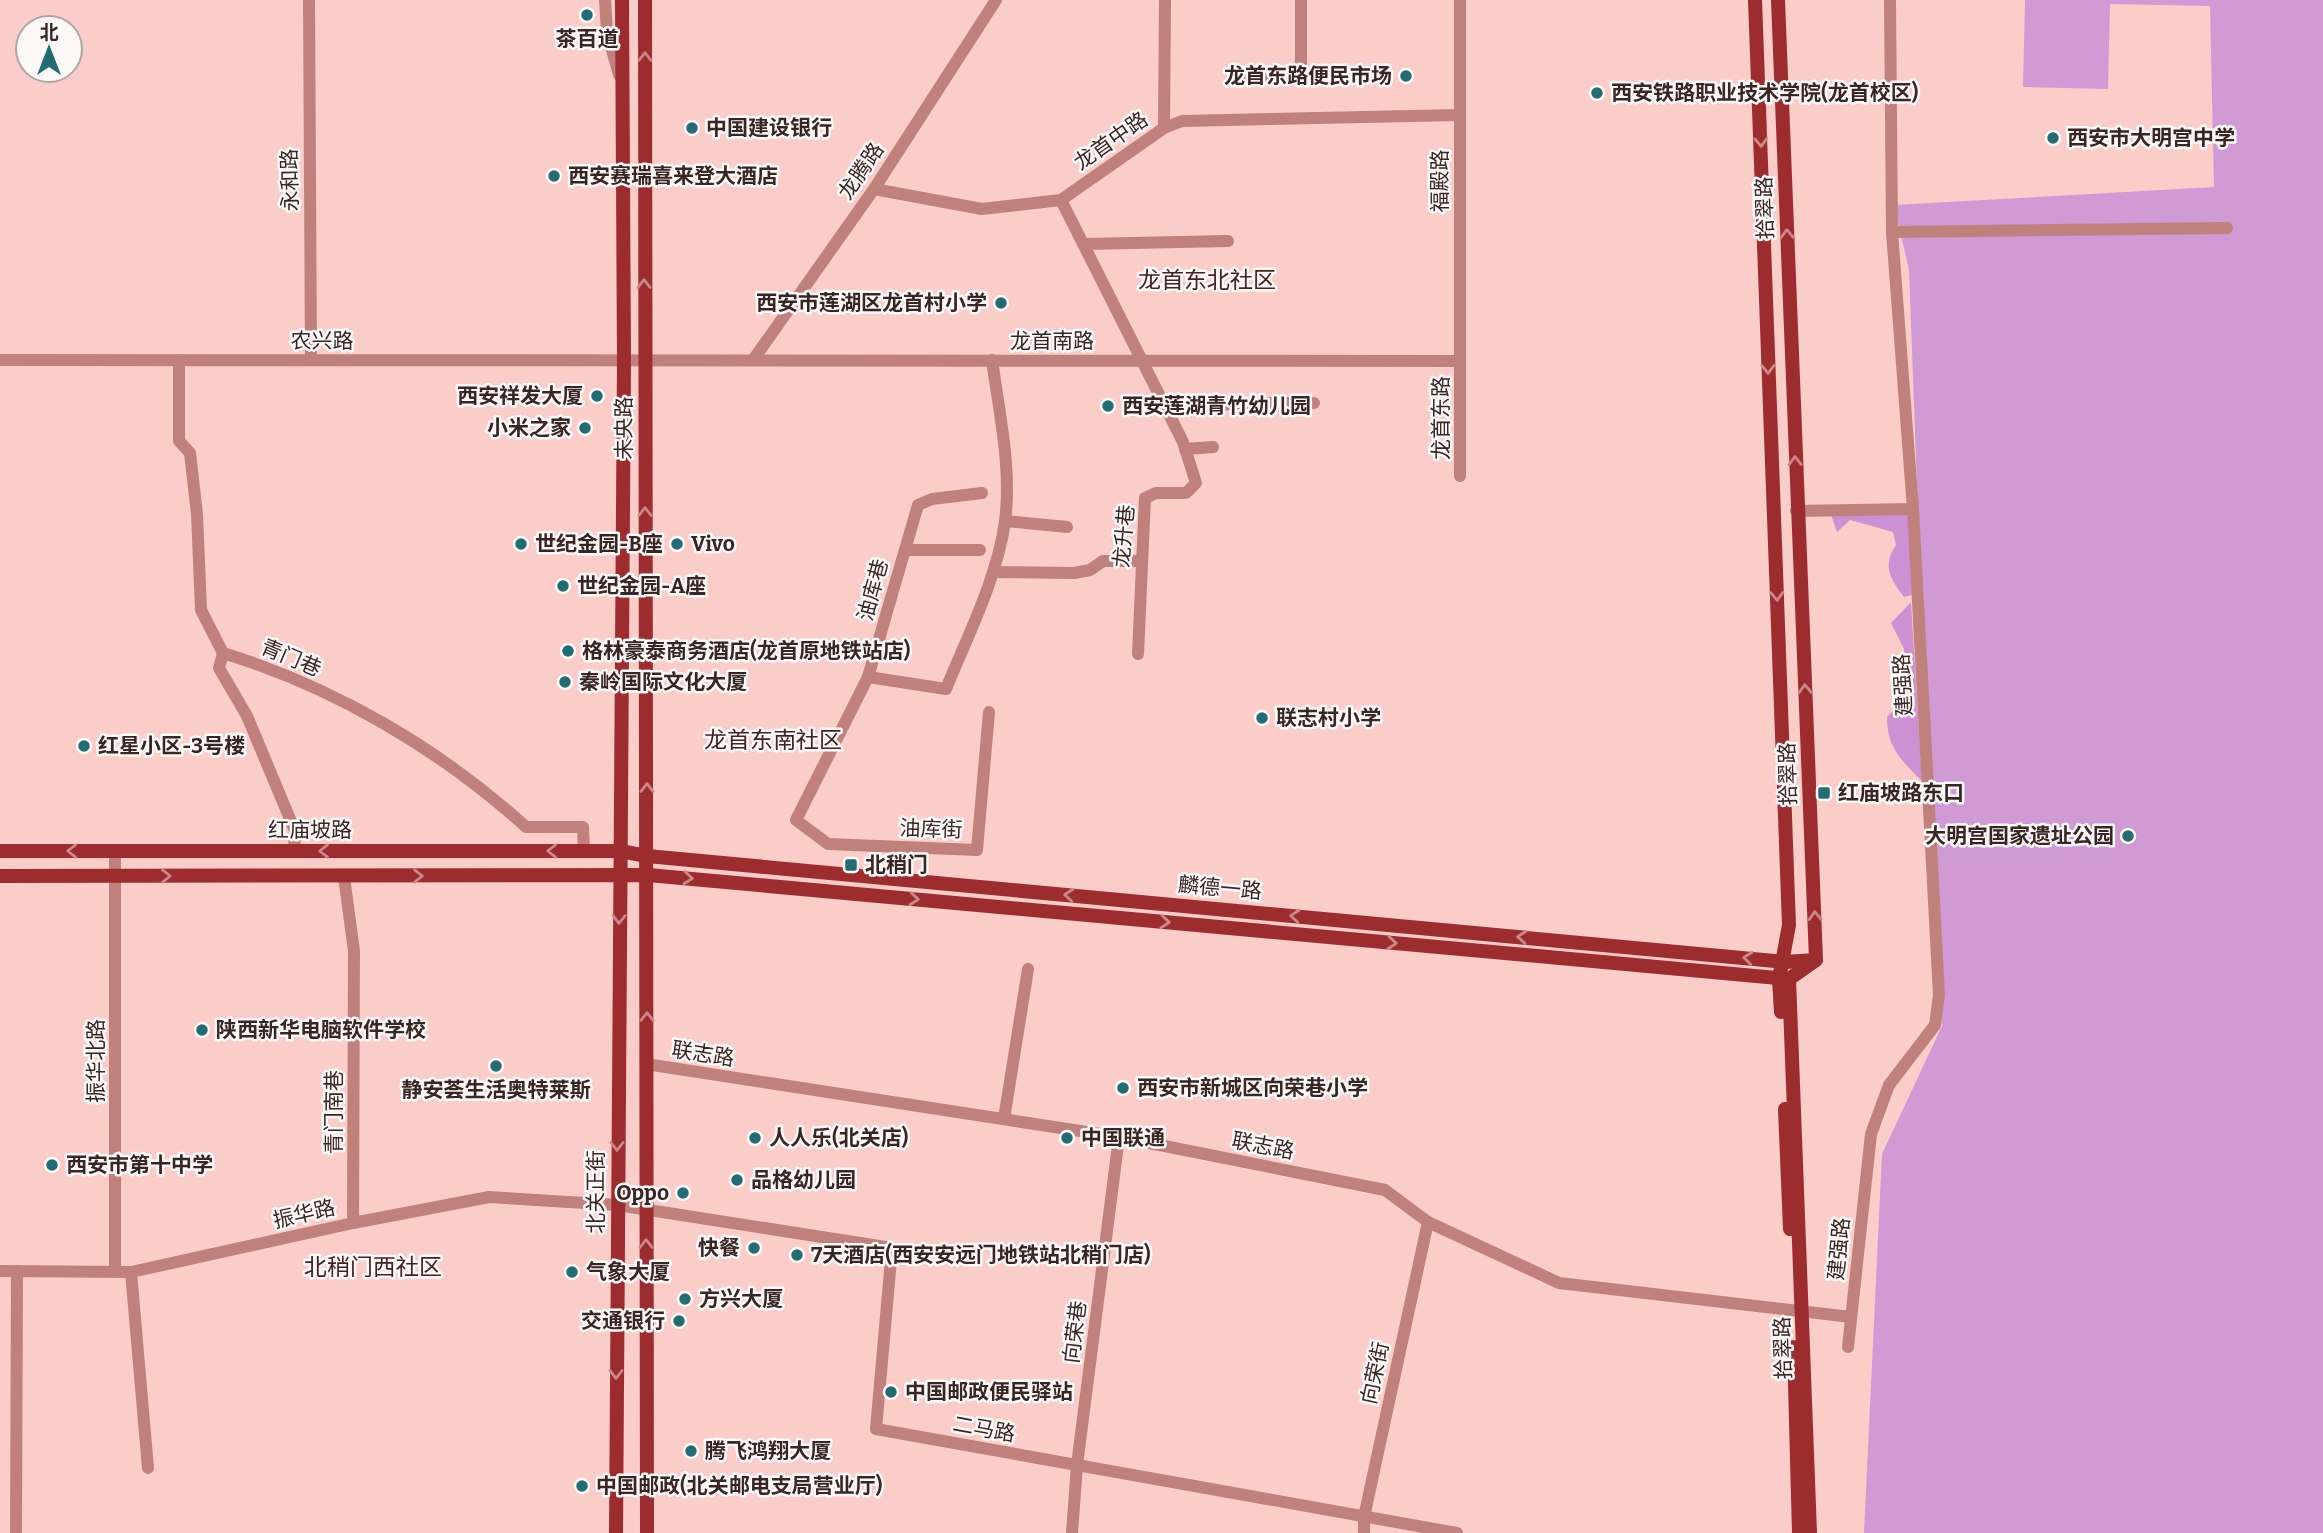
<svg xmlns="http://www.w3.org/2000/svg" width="2323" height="1533" viewBox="0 0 2323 1533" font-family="Bitter,'Noto Sans SC',serif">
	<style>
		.green { fill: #d09ad5 }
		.forest { fill: #cd90d2 }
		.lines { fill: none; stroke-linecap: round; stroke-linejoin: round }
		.minor { stroke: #c0817d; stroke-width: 12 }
		.major { stroke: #9d2c2f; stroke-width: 14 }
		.oneway { stroke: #c9888a }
		.poi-dot { fill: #226d74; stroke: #fef9f9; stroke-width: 2.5 }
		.labels { text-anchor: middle; stroke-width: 5; stroke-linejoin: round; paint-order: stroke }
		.poi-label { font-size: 21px; font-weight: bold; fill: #382625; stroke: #fef9f9; text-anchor: start }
		.street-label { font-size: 21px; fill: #382625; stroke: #fef9f9 }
		.neighbourhood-label { font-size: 23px; fill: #43211f; stroke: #fef9f9 }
	</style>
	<rect width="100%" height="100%" fill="#fbcdc9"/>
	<polygon class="green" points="2025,0 2323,0 2323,1533 1864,1533 1882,1154 1942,1026 1923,646 1909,270 1894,205 2214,187 2210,6 2110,4 2108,89 2023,87"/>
	<g class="forest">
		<path d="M1908,513L1912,595L1904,597C1890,578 1882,566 1896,545L1893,532L1850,520L1837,532L1831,515Z"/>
		<path d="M1911,602L1922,781C1901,760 1887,748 1887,717L1908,695L1904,649L1891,623Z"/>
	</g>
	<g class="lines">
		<g class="minor">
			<polyline points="309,0 311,360"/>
			<polyline points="605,0 607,32 619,75"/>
			<polyline points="1460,0 1460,476"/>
			<polyline points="1245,77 1350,77"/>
			<polyline points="1301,77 1301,0"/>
			<polyline points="1164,128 1165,0"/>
			<polyline points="874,189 982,209 1061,200 1164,128 1182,121 1459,115"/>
			<polyline points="1061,200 1183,442 1196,483 1186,493 1156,493 1145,498 1138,654"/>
			<polyline points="1892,232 2227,228"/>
			<polyline points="1084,244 1228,241"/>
			<polyline points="0,360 1460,361"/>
			<path d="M179,360V441L190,453L197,514L201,610L223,653C334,687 440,749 526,827H583L584,851"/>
			<polyline points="753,360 874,189 996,0"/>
			<polyline points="1166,412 1237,403 1314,403"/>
			<polyline points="1185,449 1213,447"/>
			<polyline points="982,493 932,499 918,505 868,677 796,820 828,844 977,850 989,712"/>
			<polyline points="1796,511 1913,509"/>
			<polyline points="1005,521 1067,527"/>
			<polyline points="905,550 980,550"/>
			<polyline points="993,572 1074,573 1090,570 1103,561 1140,561"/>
			<polyline points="223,653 219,668 247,716 295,831 294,851"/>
			<path d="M868,677L946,689C968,635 997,579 1005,521C1012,469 999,412 992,360"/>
			<polyline points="344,877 354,951 353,1223"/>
			<polyline points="646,1064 1119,1137 1385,1190 1428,1222 1559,1283 1851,1317"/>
			<polyline points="1004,1119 1028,969"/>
			<polyline points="0,1271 131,1272 353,1223 489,1197 617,1205 892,1248 876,1429 1457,1533"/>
			<polyline points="115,1272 115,851"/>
			<polyline points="131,1272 148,1468"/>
			<polyline points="1848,1347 1871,1134 1889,1085 1935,1025 1939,995 1913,509 1892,232 1890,0"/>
			<polyline points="16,1533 17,1271"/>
			<polyline points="1072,1533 1077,1465 1119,1137"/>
			<polyline points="1364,1533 1364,1517 1428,1222"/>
		</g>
		<g class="major">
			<polyline points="645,0 647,1533"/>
			<polyline points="1755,0 1789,925 1779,979 1781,1012"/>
			<polyline points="1778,0 1816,960 1789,979 1810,1533"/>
			<polyline points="0,851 620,851 647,856 1785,962 1816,960"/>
			<polyline points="0,876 648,875 1789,979"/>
			<polyline points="1785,1109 1790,1229"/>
			<polyline points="1794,1347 1799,1533"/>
			<polyline points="616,1533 624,360 622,0"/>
		</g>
	</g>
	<defs><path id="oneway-chevron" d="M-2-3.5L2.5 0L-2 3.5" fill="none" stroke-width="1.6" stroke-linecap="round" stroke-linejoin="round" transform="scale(1.75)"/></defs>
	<g class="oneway">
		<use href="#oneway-chevron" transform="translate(645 57) rotate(-90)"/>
		<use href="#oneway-chevron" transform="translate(1761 142) rotate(88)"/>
		<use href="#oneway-chevron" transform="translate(1787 234) rotate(-92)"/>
		<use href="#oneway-chevron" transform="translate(644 284) rotate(-90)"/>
		<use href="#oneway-chevron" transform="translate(1768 369) rotate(89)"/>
		<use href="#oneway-chevron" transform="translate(1795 461) rotate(-91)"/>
		<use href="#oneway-chevron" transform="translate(645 512) rotate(-90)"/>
		<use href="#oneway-chevron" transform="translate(1777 596) rotate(88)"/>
		<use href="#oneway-chevron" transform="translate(1805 689) rotate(-92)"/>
		<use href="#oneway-chevron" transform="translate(647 788) rotate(-90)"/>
		<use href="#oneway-chevron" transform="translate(72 851) rotate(180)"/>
		<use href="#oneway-chevron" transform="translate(324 851) rotate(180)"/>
		<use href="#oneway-chevron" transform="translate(552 851) rotate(180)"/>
		<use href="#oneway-chevron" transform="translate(166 876)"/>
		<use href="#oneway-chevron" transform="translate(418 876)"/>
		<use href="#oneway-chevron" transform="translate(688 878) rotate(5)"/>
		<use href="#oneway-chevron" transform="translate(1069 895) rotate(-175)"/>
		<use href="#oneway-chevron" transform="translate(914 899) rotate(5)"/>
		<use href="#oneway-chevron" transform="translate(1295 916) rotate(-175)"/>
		<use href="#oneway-chevron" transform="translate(1815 916) rotate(-92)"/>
		<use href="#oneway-chevron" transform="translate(619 919) rotate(91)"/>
		<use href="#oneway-chevron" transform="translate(1165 922) rotate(5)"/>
		<use href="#oneway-chevron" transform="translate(1522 937) rotate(-175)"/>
		<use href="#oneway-chevron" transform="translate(1392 943) rotate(5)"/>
		<use href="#oneway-chevron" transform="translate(1748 958) rotate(-174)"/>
		<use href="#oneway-chevron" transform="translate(647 1017) rotate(-90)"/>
		<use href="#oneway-chevron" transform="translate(617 1146) rotate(90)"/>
		<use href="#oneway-chevron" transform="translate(646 1244) rotate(-90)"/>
		<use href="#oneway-chevron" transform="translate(616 1374) rotate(90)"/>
	</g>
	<g class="poi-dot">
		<circle cx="587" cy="15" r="7"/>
		<circle cx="1406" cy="76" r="7"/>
		<circle cx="1597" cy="93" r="7"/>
		<circle cx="692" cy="128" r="7"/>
		<circle cx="2053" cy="138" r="7"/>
		<circle cx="554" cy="176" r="7"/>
		<circle cx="1001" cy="303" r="7"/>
		<circle cx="597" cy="396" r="7"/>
		<circle cx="1108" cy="406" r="7"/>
		<circle cx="585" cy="428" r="7"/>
		<circle cx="521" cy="544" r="7"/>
		<circle cx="677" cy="544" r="7"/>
		<circle cx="563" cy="586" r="7"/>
		<circle cx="568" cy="651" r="7"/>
		<circle cx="565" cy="682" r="7"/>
		<circle cx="1262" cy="718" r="7"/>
		<circle cx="84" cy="746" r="7"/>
		<rect x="1817" y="786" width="14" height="14" rx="3.5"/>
		<circle cx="2128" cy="836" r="7"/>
		<rect x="844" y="858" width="14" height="14" rx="3.5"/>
		<circle cx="202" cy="1030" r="7"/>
		<circle cx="496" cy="1066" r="7"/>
		<circle cx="1123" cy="1088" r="7"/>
		<circle cx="755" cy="1138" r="7"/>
		<circle cx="1067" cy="1138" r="7"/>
		<circle cx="52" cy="1165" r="7"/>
		<circle cx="737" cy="1180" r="7"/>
		<circle cx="683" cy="1193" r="7"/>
		<circle cx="754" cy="1248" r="7"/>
		<circle cx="797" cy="1255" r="7"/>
		<circle cx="572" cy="1272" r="7"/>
		<circle cx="685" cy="1299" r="7"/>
		<circle cx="679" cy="1321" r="7"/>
		<circle cx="891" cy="1392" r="7"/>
		<circle cx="691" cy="1451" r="7"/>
		<circle cx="582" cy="1486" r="7"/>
	</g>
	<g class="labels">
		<g class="poi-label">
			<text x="587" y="46" text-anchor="middle">茶百道</text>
			<text x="1392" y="83" text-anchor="end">龙首东路便民市场</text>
			<text x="1611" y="100">西安铁路职业技术学院(龙首校区)</text>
			<text x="706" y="135">中国建设银行</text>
			<text x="2067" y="145">西安市大明宫中学</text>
			<text x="568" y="183">西安赛瑞喜来登大酒店</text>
			<text x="987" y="310" text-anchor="end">西安市莲湖区龙首村小学</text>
			<text x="583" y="403" text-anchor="end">西安祥发大厦</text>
			<text x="1122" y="413">西安莲湖青竹幼儿园</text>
			<text x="571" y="435" text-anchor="end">小米之家</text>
			<text x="535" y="551">世纪金园-B座</text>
			<text x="691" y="551">Vivo</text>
			<text x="577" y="593">世纪金园-A座</text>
			<text x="582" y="658">格林豪泰商务酒店(龙首原地铁站店)</text>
			<text x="579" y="689">秦岭国际文化大厦</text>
			<text x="1276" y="725">联志村小学</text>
			<text x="98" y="753">红星小区-3号楼</text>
			<text x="1838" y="800">红庙坡路东口</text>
			<text x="2114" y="843" text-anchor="end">大明宫国家遗址公园</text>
			<text x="865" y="872">北稍门</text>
			<text x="216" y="1037">陕西新华电脑软件学校</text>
			<text x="1137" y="1095">西安市新城区向荣巷小学</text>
			<text x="496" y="1097" text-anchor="middle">静安荟生活奥特莱斯</text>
			<text x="769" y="1145">人人乐(北关店)</text>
			<text x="1081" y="1145">中国联通</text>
			<text x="66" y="1172">西安市第十中学</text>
			<text x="751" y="1187">品格幼儿园</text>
			<text x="669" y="1200" text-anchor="end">Oppo</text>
			<text x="740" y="1255" text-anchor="end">快餐</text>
			<text x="811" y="1262">7天酒店(西安安远门地铁站北稍门店)</text>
			<text x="586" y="1279">气象大厦</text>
			<text x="699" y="1306">方兴大厦</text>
			<text x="665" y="1328" text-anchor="end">交通银行</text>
			<text x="905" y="1399">中国邮政便民驿站</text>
			<text x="705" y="1458">腾飞鸿翔大厦</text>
			<text x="596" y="1493">中国邮政(北关邮电支局营业厅)</text>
		</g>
		<g class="street-label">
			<text transform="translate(1111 141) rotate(-35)" y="7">龙首中路</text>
			<text transform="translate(861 171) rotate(-56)" y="7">龙腾路</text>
			<text transform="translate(290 180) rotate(-91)" y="7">永和路</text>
			<text transform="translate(1440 181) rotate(-90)" y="7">福殿路</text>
			<text transform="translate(1765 208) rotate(-92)" y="7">拾翠路</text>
			<text x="322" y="348">农兴路</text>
			<text x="1052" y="348">龙首南路</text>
			<text transform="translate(1441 418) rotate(-90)" y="7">龙首东路</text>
			<text transform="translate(624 428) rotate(-90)" y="7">未央路</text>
			<text transform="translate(1124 536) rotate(-85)" y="7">龙升巷</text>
			<text transform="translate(873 590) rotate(-75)" y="7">油库巷</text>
			<text transform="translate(291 658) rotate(23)" y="7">青门巷</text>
			<text transform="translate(1903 685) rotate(-93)" y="7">建强路</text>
			<text transform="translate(1788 774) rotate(-92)" y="7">拾翠路</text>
			<text transform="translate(931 829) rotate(2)" y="7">油库街</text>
			<text x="310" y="837">红庙坡路</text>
			<text transform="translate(1220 888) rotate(5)" y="7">麟德一路</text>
			<text transform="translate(703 1054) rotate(9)" y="7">联志路</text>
			<text transform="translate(96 1061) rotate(-90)" y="7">振华北路</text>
			<text transform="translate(334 1112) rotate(-90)" y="7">青门南巷</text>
			<text transform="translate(1263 1146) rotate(11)" y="7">联志路</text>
			<text transform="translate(596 1192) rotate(-90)" y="7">北关正街</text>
			<text transform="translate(304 1214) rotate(-13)" y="7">振华路</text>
			<text transform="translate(1839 1249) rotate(-84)" y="7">建强路</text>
			<text transform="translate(1075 1332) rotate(-83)" y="7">向荣巷</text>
			<text transform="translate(1783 1348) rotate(-92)" y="7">拾翠路</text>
			<text transform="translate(1375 1373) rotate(-78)" y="7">向荣街</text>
			<text transform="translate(984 1429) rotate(10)" y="7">二马路</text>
		</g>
		<g class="neighbourhood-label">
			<text x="1207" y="288">龙首东北社区</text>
			<text x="773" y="748">龙首东南社区</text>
			<text x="373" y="1275">北稍门西社区</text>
		</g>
	</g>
	<g transform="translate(49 49)"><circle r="33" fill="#fef9f9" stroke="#afa5a4" stroke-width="2"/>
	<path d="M0-5L12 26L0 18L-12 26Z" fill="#226d74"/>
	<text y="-10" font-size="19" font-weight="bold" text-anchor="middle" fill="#382625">北</text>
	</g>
</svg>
